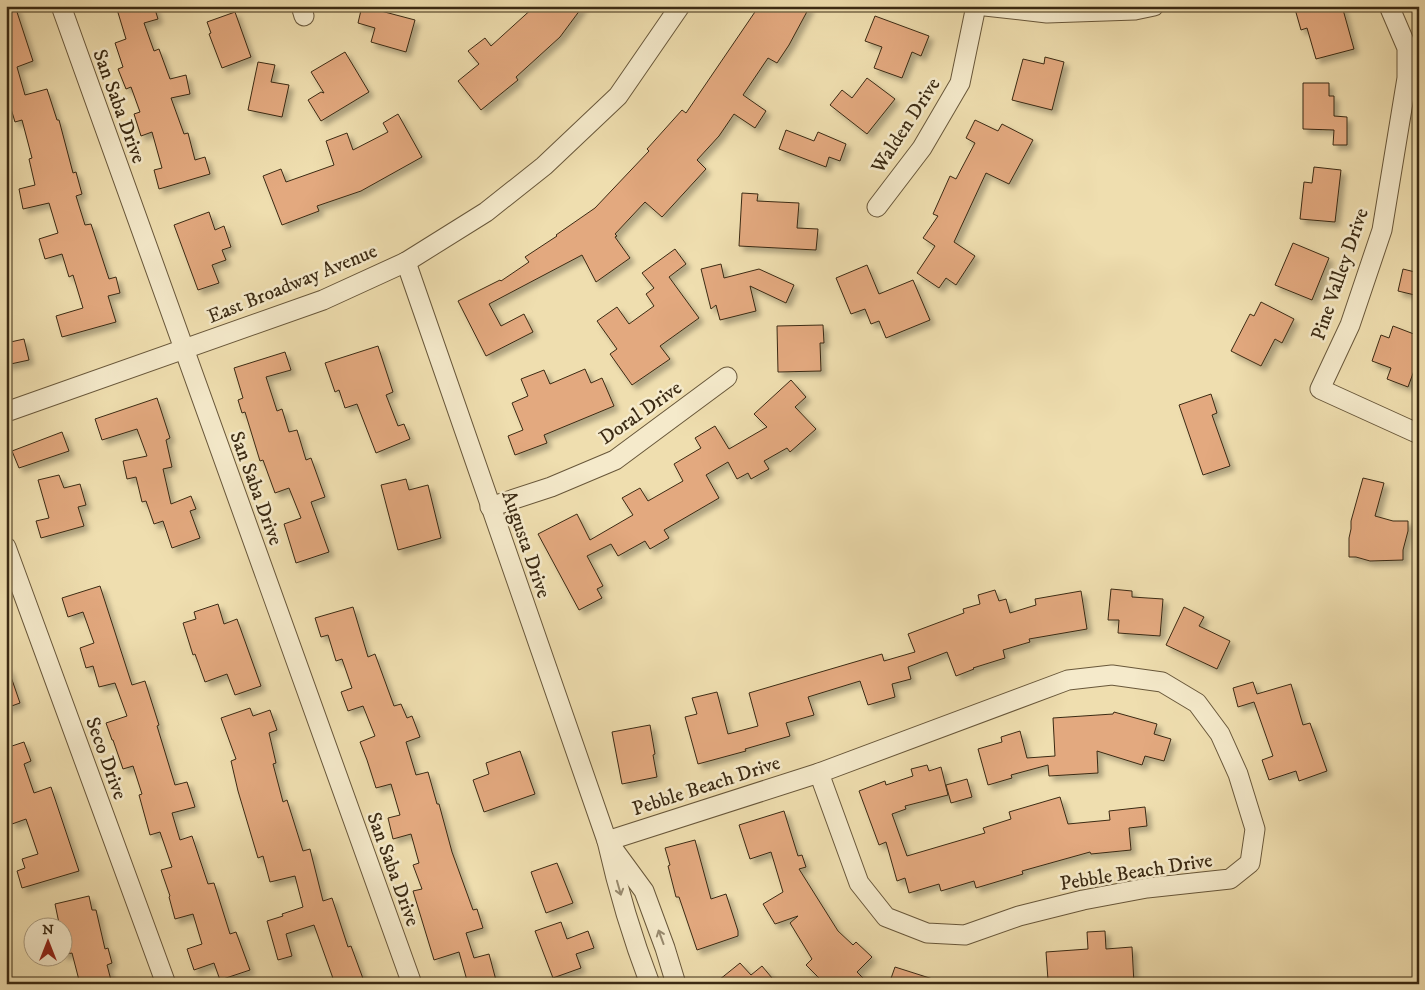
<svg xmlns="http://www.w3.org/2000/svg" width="1425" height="990" viewBox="0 0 1425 990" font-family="'IM FELL DW Pica',serif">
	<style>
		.building { fill: #e3a97f; stroke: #3b2a13; filter: url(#shadow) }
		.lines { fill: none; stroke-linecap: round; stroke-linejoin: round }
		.minor-casing { stroke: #68573a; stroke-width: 21 }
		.minor { stroke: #f5eacb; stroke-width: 19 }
		.oneway { stroke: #988a6f }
		.labels { text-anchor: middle; stroke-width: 5; stroke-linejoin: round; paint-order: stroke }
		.street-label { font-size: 20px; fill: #3b2a13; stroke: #f5eacb }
	</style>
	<defs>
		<filter id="shadow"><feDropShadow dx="4.5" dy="4.5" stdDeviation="2.5" flood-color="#0004"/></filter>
	</defs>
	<rect width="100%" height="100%" fill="#efdeaf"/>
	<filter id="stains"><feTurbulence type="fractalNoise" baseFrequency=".004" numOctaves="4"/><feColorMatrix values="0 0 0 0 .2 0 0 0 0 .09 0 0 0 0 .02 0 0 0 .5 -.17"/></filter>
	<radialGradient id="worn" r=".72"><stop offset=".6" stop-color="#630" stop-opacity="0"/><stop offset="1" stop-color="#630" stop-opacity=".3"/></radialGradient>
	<g class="building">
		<polygon points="6,6 15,6 33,61 17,67 25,95 47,89 57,120 59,120 73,173 76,172 82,194 76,196 85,225 91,224 109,279 116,277 120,293 108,296 116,322 62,337 56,316 83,308 73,275 69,277 62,254 45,259 39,239 58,233 49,203 23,209 19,189 35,185 29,159 32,158 22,120 15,122 9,102 6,103"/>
		<polygon points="116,6 154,6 158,19 144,23 154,51 159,49 170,79 186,75 190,94 171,98 184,134 188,133 195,160 205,157 210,174 159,189 154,170 162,168 152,132 141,136 134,114 140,112 131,87 126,89 118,69 123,67 115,43 126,39"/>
		<polygon points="362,6 415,20 406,52 371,42 375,28 358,23"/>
		<polygon points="535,6 583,6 560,37 516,77 518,80 481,110 458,81 479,64 468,51 485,38 491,46"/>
		<polygon points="759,6 810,6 789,45 777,63 768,58 743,95 766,111 755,128 734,114 719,136 697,160 706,169 662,217 645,202 615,234 617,236 615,237 630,258 596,282 582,255 489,304 501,326 524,314 533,332 486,356 458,301 500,280 501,281 529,262 525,257 557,236 556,235 595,208 649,151 647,149 682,110 686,113"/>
		<polygon points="1304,6 1342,6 1354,49 1316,59 1307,28 1301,30 1295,9"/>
		<polygon points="235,12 251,57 222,68 209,34 211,33 207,22"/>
		<polygon points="875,16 929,36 921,56 912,52 902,78 874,68 882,47 865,41"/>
		<polygon points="345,52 369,92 321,121 308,100 321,92 324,93 311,72"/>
		<polygon points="1045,57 1064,62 1052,110 1012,100 1023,59 1044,64"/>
		<polygon points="258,62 275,65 271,82 289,85 282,117 248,110"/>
		<polygon points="867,78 895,99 867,134 830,105 842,90 852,98"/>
		<polygon points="1303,83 1329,83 1329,96 1334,96 1334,116 1347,117 1347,145 1333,145 1334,130 1303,129"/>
		<polygon points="398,114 422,157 361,191 317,206 319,211 282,225 263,176 281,169 286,182 334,165 326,141 347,133 353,150 388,132 383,123"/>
		<polygon points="975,120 998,131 1002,124 1033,140 1009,184 986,173 954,242 975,256 956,285 946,278 939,288 917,273 935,246 923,238 938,216 933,214 950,176 956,179 975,143 966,138"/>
		<polygon points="786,130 814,141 818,132 846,144 840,161 829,157 826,167 779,149"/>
		<polygon points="1314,167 1341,170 1335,222 1300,219 1304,182 1312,183"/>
		<polygon points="742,193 758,194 757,201 799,203 797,228 818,229 816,250 739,246"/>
		<polygon points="209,212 215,230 224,226 231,247 222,250 226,260 212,265 219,283 198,290 174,225"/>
		<polygon points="1293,243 1329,258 1312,300 1275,285"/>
		<polygon points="675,249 686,264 669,277 699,318 660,346 670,359 632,385 610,354 617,349 597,321 617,307 629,324 654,306 646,294 654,288 642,273"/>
		<polygon points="721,264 724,278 759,269 794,285 786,303 750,286 756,311 720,320 716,305 711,309 701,269"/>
		<polygon points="867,265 879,294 913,280 930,320 886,338 879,321 871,324 865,309 851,314 836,278"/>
		<polygon points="1403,269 1419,273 1419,296 1398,291"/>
		<polygon points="1261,302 1294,319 1282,343 1275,339 1261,366 1231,351 1250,314 1254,316"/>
		<polygon points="823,325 824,343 820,343 821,371 778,372 777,326"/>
		<polygon points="1393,326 1419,336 1419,357 1408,387 1387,379 1391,368 1372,361 1381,335 1389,338"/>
		<polygon points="24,339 29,360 6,365 6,343"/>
		<polygon points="378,346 393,392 386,395 398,426 404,424 410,439 376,453 357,404 345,408 339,390 335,392 325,363"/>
		<polygon points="285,352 291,370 266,377 277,411 282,409 289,432 297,430 306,460 311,458 325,497 311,502 329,552 296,563 284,524 301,518 289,488 275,493 263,460 260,461 245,412 242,413 238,400 243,398 234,368"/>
		<polygon points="585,369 591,383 602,378 614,406 544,435 547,443 515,455 508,436 523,430 512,403 528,396 521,379 544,370 550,384"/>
		<polygon points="791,380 806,397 795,407 816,429 790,452 787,448 764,461 769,469 751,479 748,473 737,479 728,462 706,475 719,498 664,530 669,538 650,549 645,541 618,556 611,544 587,556 603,586 597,589 602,598 579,610 538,534 577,514 590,540 633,515 622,498 640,488 648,501 683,481 674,464 701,448 695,438 715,426 729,449 767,427 754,414"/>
		<polygon points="1211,394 1217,413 1212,415 1230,466 1203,475 1179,405"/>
		<polygon points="157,398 170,438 166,440 172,467 163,469 171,504 191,496 196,509 190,511 200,538 172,548 163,521 154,524 146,501 142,502 136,477 127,479 123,461 147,456 137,429 102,440 95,419"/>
		<polygon points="62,432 69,451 19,468 12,451"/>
		<polygon points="59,475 64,488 80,484 86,505 78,507 84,526 41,538 36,521 49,518 38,480"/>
		<polygon points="1363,478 1384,483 1375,516 1393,521 1408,521 1408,531 1403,550 1403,560 1370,561 1356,557 1349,557 1349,538 1351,529 1351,521"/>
		<polygon points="406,479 409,490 428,485 441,538 398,550 381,485"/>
		<polygon points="100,586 132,685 145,681 159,725 157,726 175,785 187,782 195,807 172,813 180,840 192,836 208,884 214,883 230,934 236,932 250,970 220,980 214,963 194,970 187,949 202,944 193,914 175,919 169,897 170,896 161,870 172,867 160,832 150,835 139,795 142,794 133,766 123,769 113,740 112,740 106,723 127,716 115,683 99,687 93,666 86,668 80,648 94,643 83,612 68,617 62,598"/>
		<polygon points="1111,589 1132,591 1132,597 1163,599 1160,636 1118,633 1119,620 1108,620"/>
		<polygon points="995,590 999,601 1006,599 1010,613 1036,605 1035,599 1081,591 1087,629 1029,639 1030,642 1003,650 1005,658 973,668 974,669 956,676 947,652 908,667 911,679 892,684 895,697 868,705 860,681 808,697 814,715 786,723 790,736 745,749 746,751 698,764 685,717 697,714 692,698 717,692 728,734 758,726 749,693 882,654 884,661 915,652 908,634 964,613 963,609 980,604 978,595"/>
		<polygon points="218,604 224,624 237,619 261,686 235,695 227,674 205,682 195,654 193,655 183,623 196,619 194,612"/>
		<polygon points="353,607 368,657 375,654 394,706 401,704 407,718 412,716 420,737 406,742 416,775 428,772 437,804 439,804 452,852 473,910 477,909 483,928 466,933 474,958 489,954 497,984 468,984 459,952 434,960 413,891 422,889 413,865 419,863 411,834 393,839 388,818 400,815 391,784 376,788 367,760 360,742 375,736 363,706 348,711 341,692 352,688 342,659 336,661 328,635 321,637 315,618"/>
		<polygon points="1184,607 1204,617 1199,626 1230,641 1217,669 1166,645"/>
		<polygon points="6,668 8,668 20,703 6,708"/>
		<polygon points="1253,682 1257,694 1291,684 1303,725 1310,723 1327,771 1299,781 1296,771 1269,780 1262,760 1273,756 1254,702 1238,707 1233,688"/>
		<polygon points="250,708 253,716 270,710 277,730 269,733 276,763 273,764 283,802 287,800 303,851 310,849 323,901 332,898 348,947 351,946 365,984 335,984 314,925 286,934 292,956 278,960 267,921 283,916 282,914 303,907 295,876 270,882 263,856 258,858 238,791 231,761 236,759 221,718"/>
		<polygon points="1114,712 1157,724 1154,734 1171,739 1164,761 1145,756 1142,765 1097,751 1098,773 1049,776 1048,765 1011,775 1012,778 988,785 978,749 1002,742 1001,737 1020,731 1027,758 1055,756 1053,718 1113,714"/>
		<polygon points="650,725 655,754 653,755 657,777 622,784 612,732"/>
		<polygon points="24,742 31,761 24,764 34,793 51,787 79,871 22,888 17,871 25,868 22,859 38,854 26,819 12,824 6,806 6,748"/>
		<polygon points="520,751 535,794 484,812 473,780 489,774 486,763"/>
		<polygon points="927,765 929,771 941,767 948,795 905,806 906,809 892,814 907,856 985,833 983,828 1011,819 1009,812 1060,797 1068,824 1110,820 1109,811 1145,807 1147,826 1129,828 1131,850 1091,854 1090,852 1022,871 1023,874 976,888 974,881 941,891 939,884 909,893 905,878 897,881 886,842 879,845 859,791 885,781 886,785 913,776 911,769"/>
		<polygon points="967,779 972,797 951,803 946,785"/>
		<polygon points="784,811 798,856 802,855 806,867 799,869 838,931 853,945 856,942 872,957 857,972 869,984 825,984 806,965 812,959 790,923 798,916 775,924 763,904 783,892 771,852 750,859 739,825"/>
		<polygon points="695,840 711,899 726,894 738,931 738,936 697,950 679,897 676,897 668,866 670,865 665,848"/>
		<polygon points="557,863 573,903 546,913 531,872"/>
		<polygon points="89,896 92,910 96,910 105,949 108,948 112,963 107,965 112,984 80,984 72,953 62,955 62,928 60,928 55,904"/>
		<polygon points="561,922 567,939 588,931 594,948 576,954 581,968 553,978 535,931"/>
		<polygon points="1105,931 1106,949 1132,947 1134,984 1066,984 1065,979 1048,980 1046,952 1088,949 1087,932"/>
		<polygon points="740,963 751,975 762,966 777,984 714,984"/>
		<polygon points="895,967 939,981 938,984 889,984"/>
	</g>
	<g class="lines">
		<g class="minor-casing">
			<g id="minor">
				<polyline points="61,6 412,984"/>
				<polyline points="301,6 304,16"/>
				<polyline points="985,6 1047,13 1135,10 1154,6"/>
				<polyline points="1389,6 1407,48 1407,78 1382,230 1350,325 1320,389 1419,434"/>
				<polyline points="877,207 922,148 960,83 976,6"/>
				<path d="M406,262L607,841C618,890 632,937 650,984"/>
				<polyline points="6,412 323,300 406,262 486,212 544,166 618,96 680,6"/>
				<polyline points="490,507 551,487 615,460 727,377"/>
				<polyline points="6,547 166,984"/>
				<polygon points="1112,675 1162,682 1197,703 1220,734 1238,774 1255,829 1250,863 1230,879 1147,888 1083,900 1019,916 965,935 927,933 886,917 859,883 819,773 1068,680"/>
				<polyline points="607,841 819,773"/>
				<polyline points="611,846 644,891 665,948 676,984"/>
			</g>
		</g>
		<use href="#minor" class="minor"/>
	</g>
	<defs><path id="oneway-shaft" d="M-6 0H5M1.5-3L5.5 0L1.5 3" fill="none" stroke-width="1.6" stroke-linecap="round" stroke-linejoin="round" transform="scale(1.25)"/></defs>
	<g class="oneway">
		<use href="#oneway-shaft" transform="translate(619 888) rotate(74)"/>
		<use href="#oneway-shaft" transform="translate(661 937) rotate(-110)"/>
	</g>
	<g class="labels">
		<g class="street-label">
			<text transform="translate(120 106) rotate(70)" y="7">San Saba Drive</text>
			<text transform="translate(905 125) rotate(-57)" y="7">Walden Drive</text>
			<text transform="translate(1339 274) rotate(-71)" y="7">Pine Valley Drive</text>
			<text transform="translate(292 283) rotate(-22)" y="7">East Broadway Avenue</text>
			<text transform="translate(640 412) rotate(-35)" y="7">Doral Drive</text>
			<text transform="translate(257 488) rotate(70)" y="7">San Saba Drive</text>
			<text transform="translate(527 544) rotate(71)" y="7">Augusta Drive</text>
			<text transform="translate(107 758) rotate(70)" y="7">Seco Drive</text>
			<text transform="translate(706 785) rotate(-18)" y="7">Pebble Beach Drive</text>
			<text transform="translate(394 869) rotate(70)" y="7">San Saba Drive</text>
			<text transform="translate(1136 871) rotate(-9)" y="7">Pebble Beach Drive</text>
		</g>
	</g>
	<rect width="1425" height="990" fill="none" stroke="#efdeaf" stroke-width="25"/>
	<rect x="8" y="8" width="1410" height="975" fill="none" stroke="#3b2a13" stroke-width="2.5"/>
	<rect x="12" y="12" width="1400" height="965" fill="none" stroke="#3b2a13"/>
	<g transform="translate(48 942)"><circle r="24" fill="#f5eacb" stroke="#ab9d81"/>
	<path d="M0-4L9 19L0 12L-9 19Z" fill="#8f2418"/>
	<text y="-8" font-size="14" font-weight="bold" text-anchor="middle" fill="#3b2a13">N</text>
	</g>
	<rect width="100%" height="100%" filter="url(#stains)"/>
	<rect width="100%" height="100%" fill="url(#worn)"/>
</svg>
